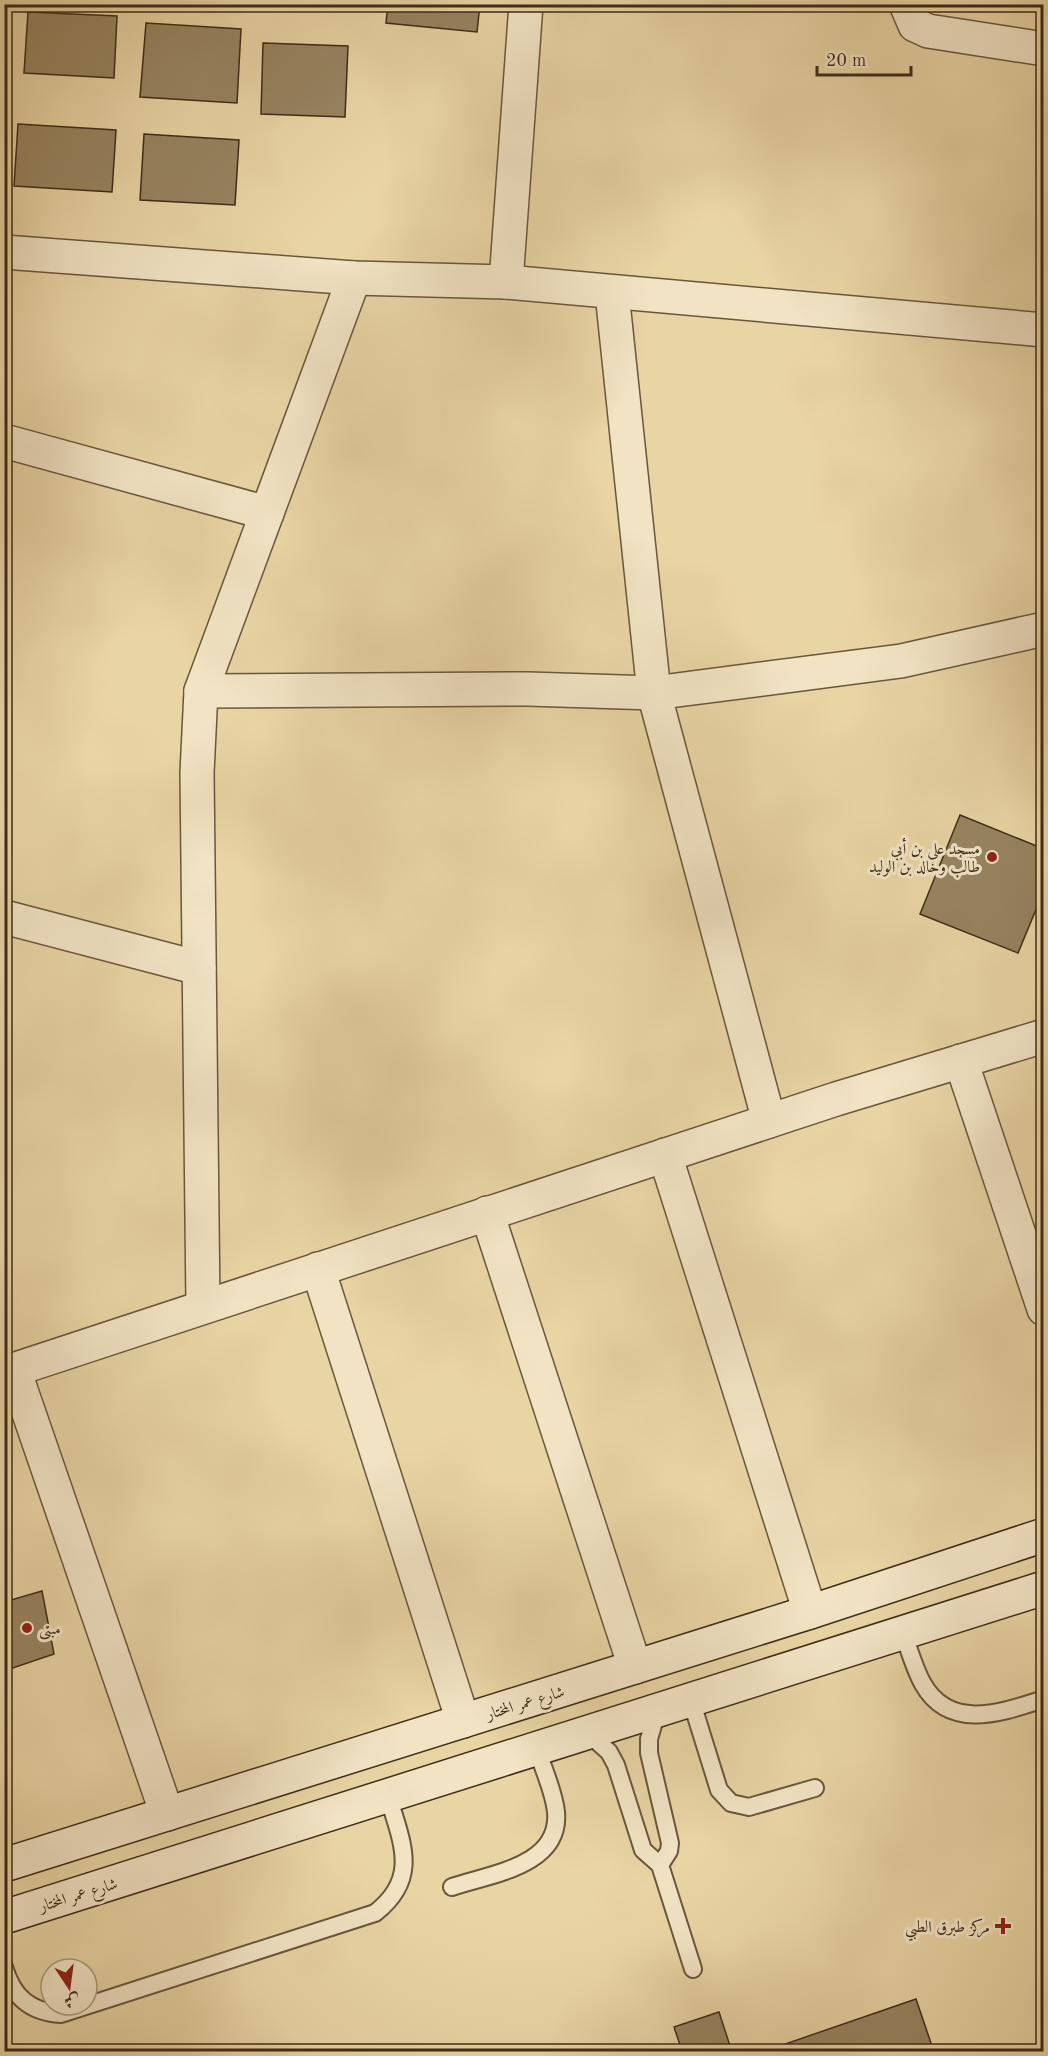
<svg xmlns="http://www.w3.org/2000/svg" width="1048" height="2056" viewBox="0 0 1048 2056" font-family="'Old Standard TT',Amiri,serif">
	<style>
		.building { fill: #978461; stroke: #3e2d18; stroke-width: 1.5 }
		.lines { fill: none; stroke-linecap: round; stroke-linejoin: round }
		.lane-casing { stroke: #69573b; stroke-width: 20 }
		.street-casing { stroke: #69573b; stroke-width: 36 }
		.secondary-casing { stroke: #3e2d18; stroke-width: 36 }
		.lane { stroke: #f1e3c4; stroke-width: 16 }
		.street { stroke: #f1e3c4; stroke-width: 33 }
		.secondary { stroke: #f1e3c4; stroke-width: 33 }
		.poi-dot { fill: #8f2418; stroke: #f1e3c4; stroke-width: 2 }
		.labels { text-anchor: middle; stroke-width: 6; stroke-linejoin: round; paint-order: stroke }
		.poi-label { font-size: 16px; fill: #3e2d18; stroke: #f1e3c4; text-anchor: end }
		.street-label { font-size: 16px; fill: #3e2d18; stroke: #f1e3c4 }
	</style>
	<rect width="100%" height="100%" fill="#e9d4a4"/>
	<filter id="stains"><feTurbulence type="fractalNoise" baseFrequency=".00333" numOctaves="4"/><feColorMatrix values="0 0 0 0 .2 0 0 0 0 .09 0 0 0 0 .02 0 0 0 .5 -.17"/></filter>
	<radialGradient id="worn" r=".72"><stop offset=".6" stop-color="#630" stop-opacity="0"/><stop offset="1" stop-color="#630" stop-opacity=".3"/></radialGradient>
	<g class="building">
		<polygon points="388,4 480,4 477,32 386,23"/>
		<polygon points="28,12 117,16 114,78 24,73"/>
		<polygon points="146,23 241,29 237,103 140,97"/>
		<polygon points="263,43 348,46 345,117 261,114"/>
		<polygon points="18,124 116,130 112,192 14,186"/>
		<polygon points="144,134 239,140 235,205 140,200"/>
		<polygon points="960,815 1044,849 1044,890 1018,953 920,914"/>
		<polygon points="42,1591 54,1654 4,1671 4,1602"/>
		<polygon points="916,1999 934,2052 762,2052"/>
		<polygon points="719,2012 732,2052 672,2052 681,2048 674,2027"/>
	</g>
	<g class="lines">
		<g class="lane-casing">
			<g id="lane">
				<path d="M903,1632C909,1649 914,1668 923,1684C950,1732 1003,1712 1044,1699"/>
				<polyline points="691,1700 719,1790 731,1803 749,1807 815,1788"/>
				<polyline points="657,1711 649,1739 649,1753 670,1843 669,1851 660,1865"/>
				<polyline points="588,1733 609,1752 616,1765 643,1850 660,1865 693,1969"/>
				<path d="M452,1887C490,1874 561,1866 556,1812C554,1791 543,1769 537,1749"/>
				<path d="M4,1967C13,1997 30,2012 61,2014L375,1913C420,1878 402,1843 388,1796"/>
			</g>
		</g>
		<g class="street-casing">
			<g id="street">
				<polyline points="906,4 915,25 928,31 1044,49"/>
				<polyline points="4,252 354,278 506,282 1044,330"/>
				<polyline points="506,282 526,4"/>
				<polyline points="612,293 654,693 769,1121"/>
				<polyline points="4,441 267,513"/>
				<polyline points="201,691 528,689 654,693 901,661 1044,629"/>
				<polyline points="4,917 199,968"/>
				<polyline points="961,1061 1044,1309"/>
				<polyline points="665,1155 810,1612"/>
				<polyline points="487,1213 635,1667"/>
				<polyline points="318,1269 463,1721"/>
				<polyline points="203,1307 197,773 201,691 354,278"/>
				<polyline points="14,1370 167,1814"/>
				<polyline points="4,1373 836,1099 1044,1036"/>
			</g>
		</g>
		<g class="secondary-casing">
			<g id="secondary">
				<polyline points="4,1865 810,1612 1044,1535"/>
				<polyline points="4,1917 1044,1588"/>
			</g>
		</g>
		<use href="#lane" class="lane"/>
		<use href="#street" class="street"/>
		<use href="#secondary" class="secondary"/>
	</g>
	<g class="poi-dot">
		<circle cx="992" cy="857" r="6"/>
		<circle cx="27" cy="1628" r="6"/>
		<path d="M1000 1917h6v6h6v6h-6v6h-6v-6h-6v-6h6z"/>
	</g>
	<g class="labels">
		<g class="poi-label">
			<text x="980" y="854">مسجد علي بن أبي<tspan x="980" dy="18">طالب وخالد بن الوليد</tspan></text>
			<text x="39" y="1634" text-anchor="start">مبنى</text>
			<text x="990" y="1932">مركز طبرق الطبي</text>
		</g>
		<g class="street-label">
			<text transform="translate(525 1702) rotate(-17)" y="6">شارع عمر المختار</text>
			<text transform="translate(78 1894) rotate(-17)" y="6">شارع عمر المختار</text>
		</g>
	</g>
	<rect width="1048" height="2056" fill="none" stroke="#e9d4a4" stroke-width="24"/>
	<rect x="6" y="6" width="1036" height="2044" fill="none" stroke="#3e2d18" stroke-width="3"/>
	<rect x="12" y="12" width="1024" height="2032" fill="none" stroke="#3e2d18" stroke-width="1.5"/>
	<g transform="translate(69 1987) rotate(167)"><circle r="28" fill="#f1e3c4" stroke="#a99a7f" stroke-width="1.5"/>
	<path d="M0-4.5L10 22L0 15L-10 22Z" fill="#8f2418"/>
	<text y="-9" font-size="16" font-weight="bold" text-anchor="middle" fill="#3e2d18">ش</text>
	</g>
	<path d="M817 66v9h94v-9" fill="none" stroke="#3e2d18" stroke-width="3"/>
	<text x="826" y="66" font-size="18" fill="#3e2d18" stroke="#f1e3c4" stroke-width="4.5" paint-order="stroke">20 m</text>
	<rect width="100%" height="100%" filter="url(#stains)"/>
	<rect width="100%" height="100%" fill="url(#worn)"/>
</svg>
